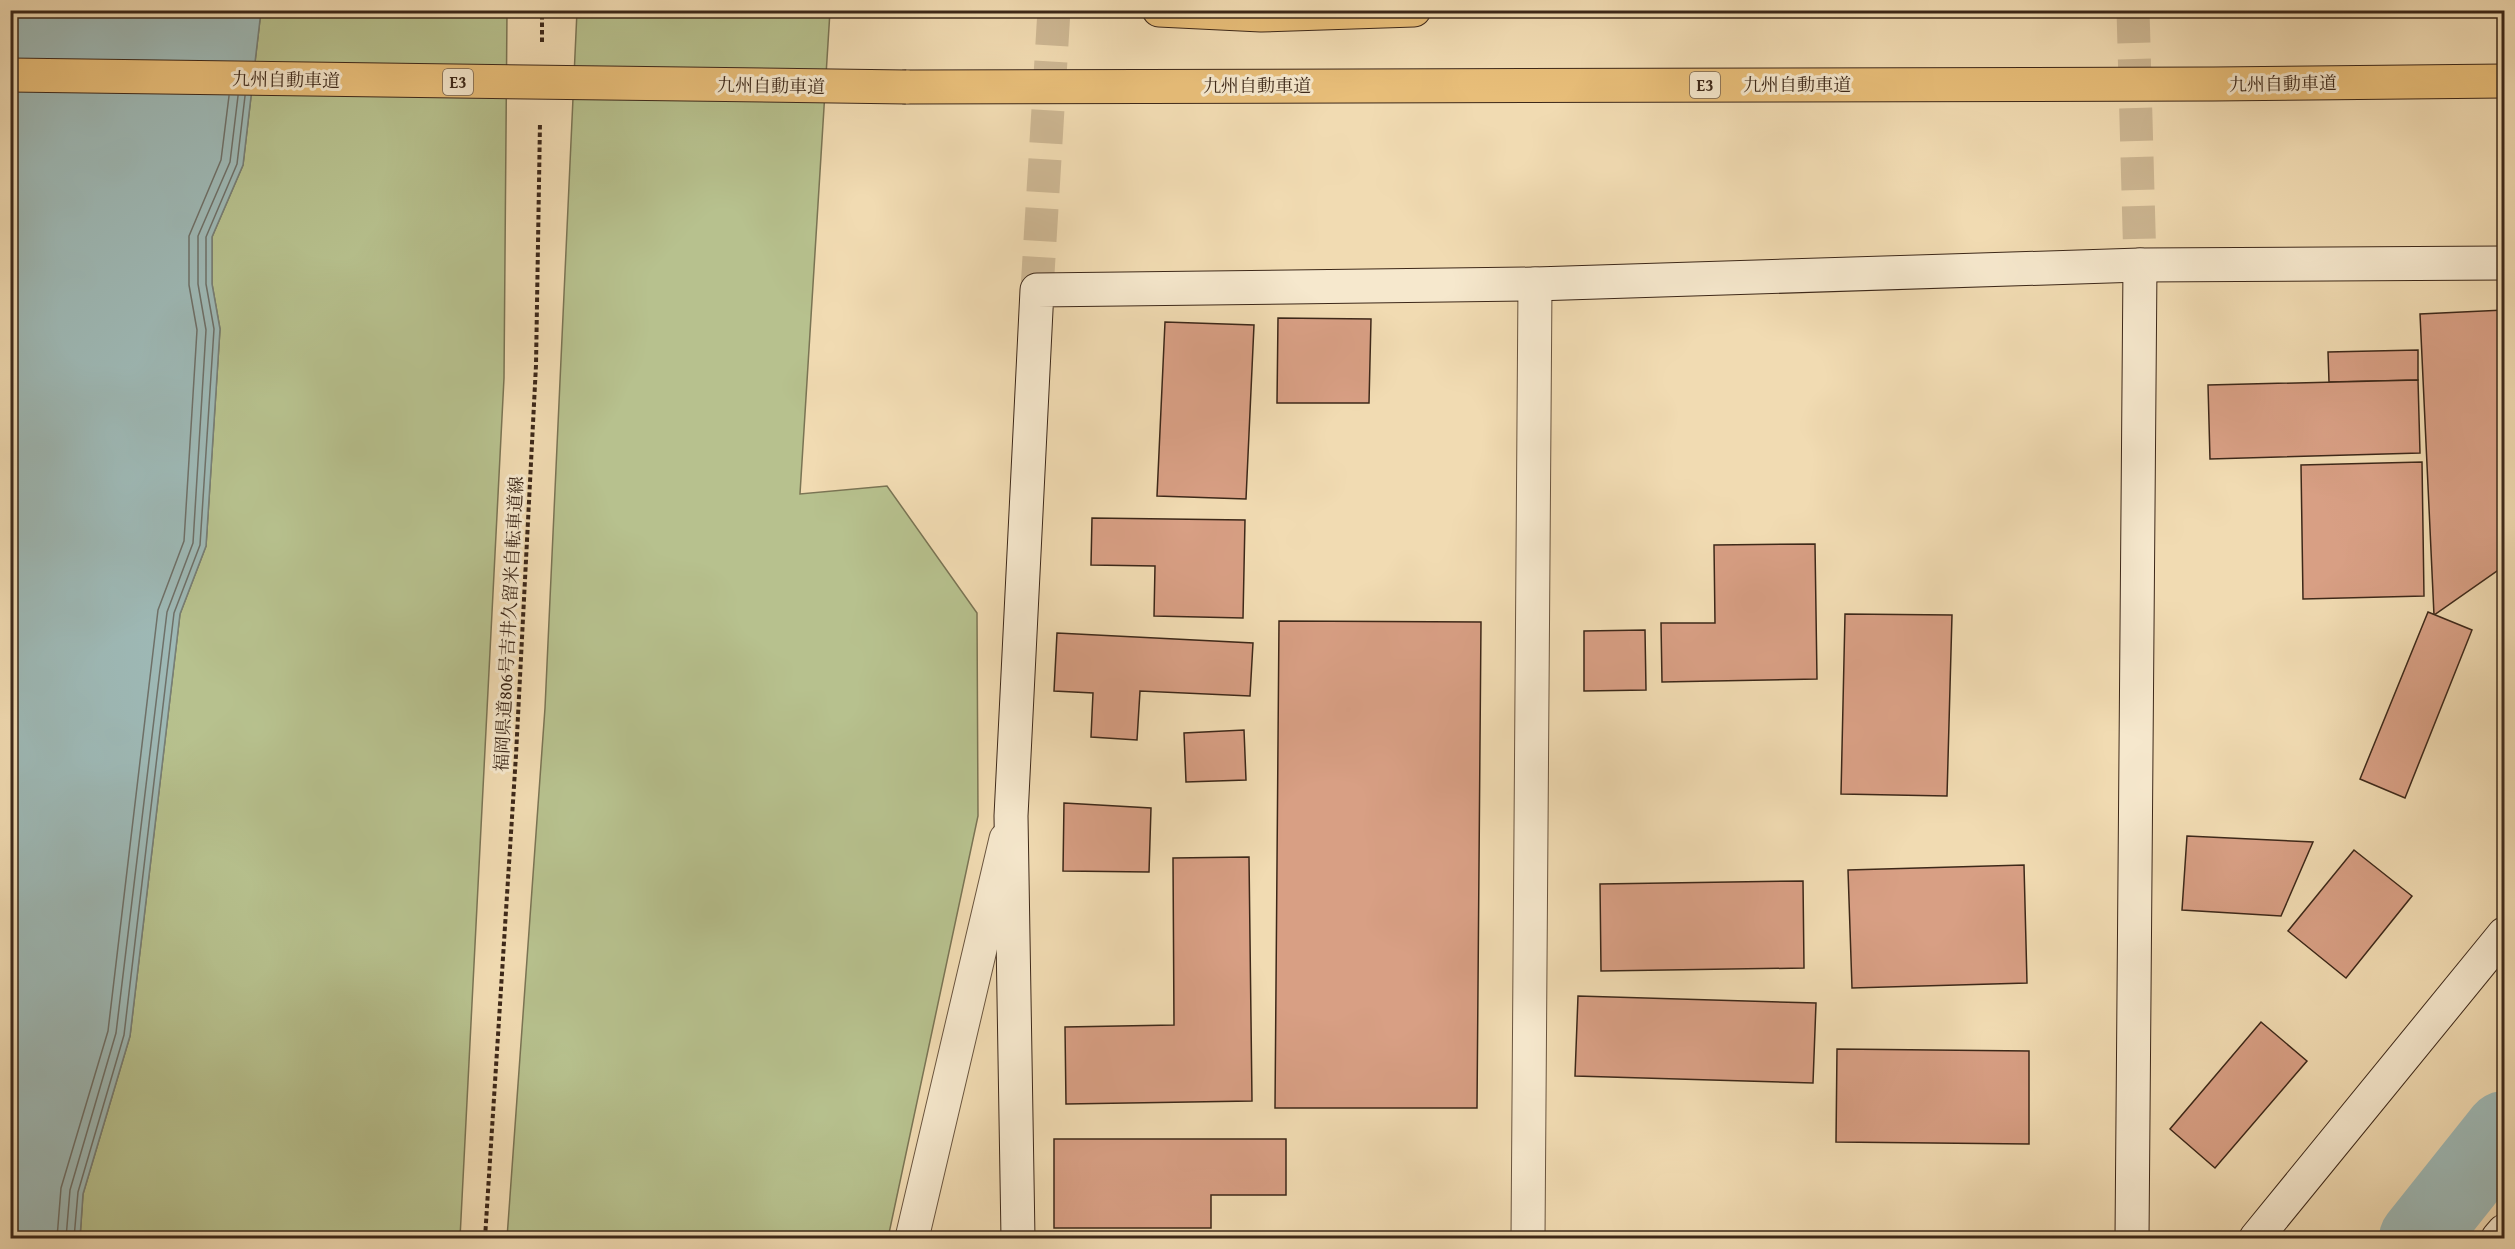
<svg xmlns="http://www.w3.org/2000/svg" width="2515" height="1249" viewBox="0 0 2515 1249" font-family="'Gentium Book Plus','Noto Serif JP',serif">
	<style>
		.green { fill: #b7c18e; stroke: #7a7454; stroke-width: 1.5 }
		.water { fill: #9eb9b6; stroke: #777f77; stroke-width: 1.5 }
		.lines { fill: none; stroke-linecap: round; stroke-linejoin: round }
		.shore { stroke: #6e7068; stroke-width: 1.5 }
		.stream { stroke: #777f77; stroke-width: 14 }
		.river { stroke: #9eb9b6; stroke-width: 78 }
		.building { fill: #d89f84; stroke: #3d2819; stroke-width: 1.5 }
		.street-tunnel { stroke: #cdb793; stroke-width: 33; stroke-dasharray: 33 16; stroke-linecap: butt }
		.secondary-tunnel { stroke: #cdb793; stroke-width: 33; stroke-dasharray: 33 16; stroke-linecap: butt }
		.street-casing { stroke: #6a553f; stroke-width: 35 }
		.secondary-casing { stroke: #3d2819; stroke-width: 35 }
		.highway-casing { stroke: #3d2819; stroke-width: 35 }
		.path { stroke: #3d2819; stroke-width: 4; stroke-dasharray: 4.5 3; stroke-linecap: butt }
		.street { stroke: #f6e8cd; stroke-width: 33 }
		.secondary { stroke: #f6e8cd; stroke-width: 33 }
		.highway { stroke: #e8be79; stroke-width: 33 }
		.highway-bridge-casing { stroke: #3d2819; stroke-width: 35; stroke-linecap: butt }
		.highway-bridge { stroke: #e8be79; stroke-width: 33 }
		.labels { text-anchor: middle; stroke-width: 6; stroke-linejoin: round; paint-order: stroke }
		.shield { fill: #f6e8cd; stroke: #74624f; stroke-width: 1.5 }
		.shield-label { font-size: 16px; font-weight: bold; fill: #3d2819 }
		.street-label { font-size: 18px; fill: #3d2819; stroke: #f6e8cd }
	</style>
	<rect width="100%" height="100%" fill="#f1dbb2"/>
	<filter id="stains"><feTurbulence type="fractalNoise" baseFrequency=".00333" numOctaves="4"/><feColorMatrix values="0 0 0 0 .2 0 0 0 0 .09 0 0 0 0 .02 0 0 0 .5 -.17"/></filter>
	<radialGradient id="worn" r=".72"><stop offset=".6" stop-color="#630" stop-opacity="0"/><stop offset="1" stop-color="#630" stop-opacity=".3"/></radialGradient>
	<g class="green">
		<polygon points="261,11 507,11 504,378 460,1238 80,1238 83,1194 130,1036 180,614 206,546 220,329 212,284 212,237 243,165"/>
		<polygon points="577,11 830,11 800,494 887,486 977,613 978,816 888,1238 507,1238 545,708"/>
	</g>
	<polygon class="water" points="10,11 261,11 243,165 212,237 212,284 220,329 206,546 180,614 130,1036 83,1194 80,1238 11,1238"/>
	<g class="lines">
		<g class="shore">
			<polyline points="57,1238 61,1188 108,1031 158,610 184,541 197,330 189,285 189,236 221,160 229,96"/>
			<polyline points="66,1238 70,1190 116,1033 167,612 193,543 206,330 198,284 198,236 230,162 238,96"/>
			<polyline points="74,1238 78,1192 124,1035 174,613 200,545 214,329 206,284 206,237 237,164 245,96"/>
		</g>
		<polyline class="stream" points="2501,1135 2504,1137"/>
		<polyline class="river" points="2418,1238 2504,1130"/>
	</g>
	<g class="building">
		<polygon points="2504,310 2504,566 2434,615 2420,314"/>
		<polygon points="1278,318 1371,319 1369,403 1277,403"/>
		<polygon points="1165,322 1254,325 1246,499 1157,496"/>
		<polygon points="2418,350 2418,380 2329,382 2328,352"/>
		<polygon points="2418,380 2420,453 2210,459 2208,385"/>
		<polygon points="2422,462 2424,596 2303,599 2301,465"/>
		<polygon points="1092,518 1245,520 1243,618 1154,616 1155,566 1091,565"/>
		<polygon points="1815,544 1817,679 1662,682 1661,623 1715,623 1714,545"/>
		<polygon points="2428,612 2472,630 2405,798 2360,779"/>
		<polygon points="1845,614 1952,615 1947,796 1841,794"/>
		<polygon points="1279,621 1481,622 1477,1108 1275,1108"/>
		<polygon points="1645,630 1646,690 1584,691 1584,631"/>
		<polygon points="1057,633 1253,643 1250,696 1140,691 1137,740 1091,737 1093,693 1054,691"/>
		<polygon points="1244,730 1246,780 1186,782 1184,733"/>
		<polygon points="1064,803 1151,808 1149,872 1063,871"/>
		<polygon points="2187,836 2313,842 2281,916 2182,910"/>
		<polygon points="2354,850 2412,896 2346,978 2288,931"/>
		<polygon points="1249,857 1252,1101 1066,1104 1065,1027 1174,1025 1173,858"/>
		<polygon points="2024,865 2027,983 1852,988 1848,870"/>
		<polygon points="1803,881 1804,968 1601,971 1600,884"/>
		<polygon points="1578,996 1816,1003 1813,1083 1575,1076"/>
		<polygon points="2261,1022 2307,1061 2215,1168 2170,1129"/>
		<polygon points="1837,1049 2029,1051 2029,1144 1836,1142"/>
		<polygon points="1054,1139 1286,1139 1286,1195 1211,1195 1211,1228 1054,1228"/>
	</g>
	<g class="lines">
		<polyline class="street-tunnel" points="2133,10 2140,265"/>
		<polyline class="secondary-tunnel" points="1037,290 1054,10"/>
		<g class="street-casing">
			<g id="street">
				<polyline points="912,1238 1006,839"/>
				<polyline points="1528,1238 1535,284"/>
			</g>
		</g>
		<g class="secondary-casing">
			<g id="secondary">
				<polyline points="1018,1238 1011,816 1037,290 1535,284 2140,265 2504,263"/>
				<polyline points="2132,1238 2140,265"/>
				<polyline points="2256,1238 2504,934"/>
				<polyline points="2498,1238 2504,1231"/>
			</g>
		</g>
		<g class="highway-casing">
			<g id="highway">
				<polyline points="1159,10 1261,15 1414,10"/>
				<polyline points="906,87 2214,84 2504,81"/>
			</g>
		</g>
		<g class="path">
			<polyline points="542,42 542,10"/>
			<polyline points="485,1238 516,755 536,365 540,122"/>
		</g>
		<use href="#street" class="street"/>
		<use href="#secondary" class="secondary"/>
		<use href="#highway" class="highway"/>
		<g class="highway-bridge-casing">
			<polyline id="highway-bridge" points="10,75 906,87"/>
		</g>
		<use href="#highway-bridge" class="highway-bridge"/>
	</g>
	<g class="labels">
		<g class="shield">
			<rect x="443" y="69" width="30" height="26" rx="4.5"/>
			<rect x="1690" y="72" width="30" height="26" rx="4.5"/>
		</g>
		<g class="shield-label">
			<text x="458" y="88">E3</text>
			<text x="1705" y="91">E3</text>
		</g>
		<g class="street-label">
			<text transform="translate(286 80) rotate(1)" y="6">九州自動車道</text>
			<text transform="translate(2283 84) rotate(-1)" y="6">九州自動車道</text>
			<text x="1797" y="91">九州自動車道</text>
			<text transform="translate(771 86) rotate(1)" y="6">九州自動車道</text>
			<text x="1257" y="92">九州自動車道</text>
			<text transform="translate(509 624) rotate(-87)" y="6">福岡県道806号吉井久留米自転車道線</text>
		</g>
	</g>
	<rect width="2515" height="1249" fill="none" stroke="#f1dbb2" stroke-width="36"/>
	<rect x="12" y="12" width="2491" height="1225" fill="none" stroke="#3d2819" stroke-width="3"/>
	<rect x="18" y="18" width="2479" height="1213" fill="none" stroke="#3d2819" stroke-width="1.5"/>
	<rect width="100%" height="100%" filter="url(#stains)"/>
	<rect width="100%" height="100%" fill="url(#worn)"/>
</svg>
